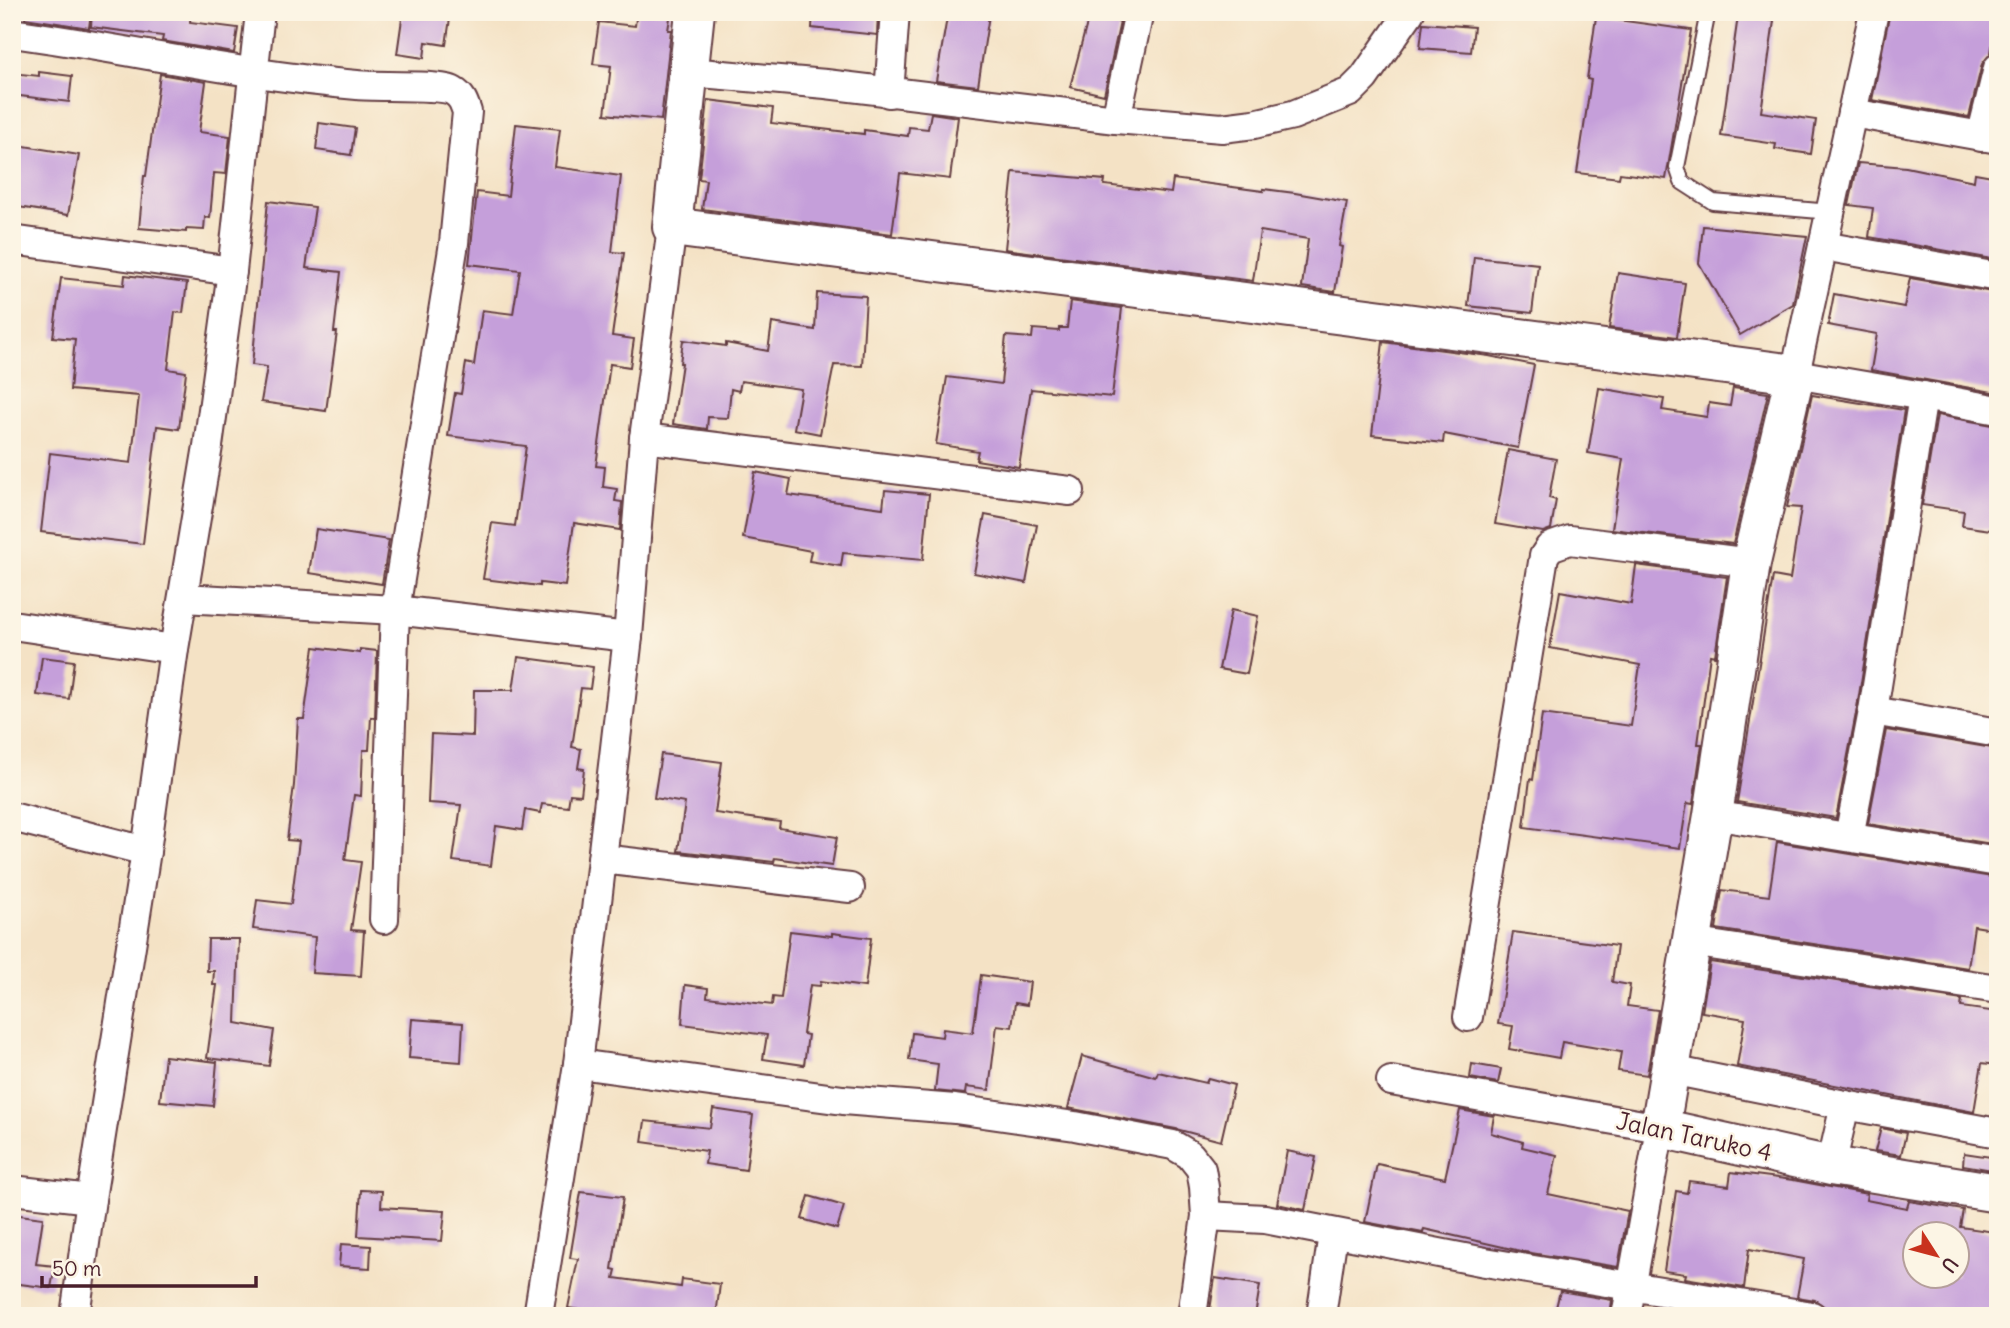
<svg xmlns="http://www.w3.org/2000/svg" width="2010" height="1328" viewBox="0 0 2010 1328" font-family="Delius,sans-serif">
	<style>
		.building { fill: #c59fda; fill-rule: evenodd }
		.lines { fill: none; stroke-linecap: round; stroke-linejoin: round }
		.lane-casing { stroke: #643c42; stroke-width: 18 }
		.street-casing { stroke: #643c42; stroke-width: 32 }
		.secondary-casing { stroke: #643c42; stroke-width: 42 }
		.lane { stroke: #fff; stroke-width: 14 }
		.street { stroke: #fff; stroke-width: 28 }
		.secondary { stroke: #fff; stroke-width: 38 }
		.labels { text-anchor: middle; stroke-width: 5; stroke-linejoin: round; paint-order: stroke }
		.street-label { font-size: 24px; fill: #4a1f2b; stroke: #fcf5e5 }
	</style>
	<rect width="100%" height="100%" fill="#fcf5e5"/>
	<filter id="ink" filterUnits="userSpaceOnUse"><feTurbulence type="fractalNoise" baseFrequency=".0143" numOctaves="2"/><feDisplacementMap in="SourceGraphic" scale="14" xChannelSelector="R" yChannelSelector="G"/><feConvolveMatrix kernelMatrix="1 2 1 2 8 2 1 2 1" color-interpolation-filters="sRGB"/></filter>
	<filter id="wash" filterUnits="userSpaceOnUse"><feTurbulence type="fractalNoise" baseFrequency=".00686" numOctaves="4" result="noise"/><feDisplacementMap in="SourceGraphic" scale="28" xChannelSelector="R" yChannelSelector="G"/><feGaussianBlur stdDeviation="1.57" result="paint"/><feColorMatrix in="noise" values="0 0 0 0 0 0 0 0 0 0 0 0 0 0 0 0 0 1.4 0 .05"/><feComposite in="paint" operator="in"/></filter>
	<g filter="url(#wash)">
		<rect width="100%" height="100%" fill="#f4e2c5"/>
		<g id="blocks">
			<g class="building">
				<polygon points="25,12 91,12 89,28 25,18"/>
				<polygon points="92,12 191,12 190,22 238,28 234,53 162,41 163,36 91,27"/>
				<polygon points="403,12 451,12 446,45 426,42 424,58 397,54"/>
				<polygon points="637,12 671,12 668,30 671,30 661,120 605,114 611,66 593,64 599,22 635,26"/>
				<polygon points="813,12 878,12 877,35 812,28"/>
				<polygon points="948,12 989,15 978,86 936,81"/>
				<polygon points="1090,12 1120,12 1118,21 1120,22 1104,95 1070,87"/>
				<polygon points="1890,12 1998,12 1991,53 1982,64 1969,117 1872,100"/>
				<polygon points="1738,16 1774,21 1761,112 1816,120 1811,154 1775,149 1776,144 1721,136"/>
				<polygon points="1596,17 1691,30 1666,179 1620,173 1619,178 1577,173 1591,80 1587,79"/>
				<polygon points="1423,23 1474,27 1471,52 1420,48"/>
				<polygon points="39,72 72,76 69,102 12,95 12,73 39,76"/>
				<polygon points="160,74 206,82 199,132 230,136 226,174 214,173 210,218 205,217 204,230 186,229 186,232 139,228 144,176 146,176"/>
				<polygon points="708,100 773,108 771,123 864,134 864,130 908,136 909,127 928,129 931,113 958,117 950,179 900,173 892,234 702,209 706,180 699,179"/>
				<polygon points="319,123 355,128 351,155 316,150"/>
				<polygon points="516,124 560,129 555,167 621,176 612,252 624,253 612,336 634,339 630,367 610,364 596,466 605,467 603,487 617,489 615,501 622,502 620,530 574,523 565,586 540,583 540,586 483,579 492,523 515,526 526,446 448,436 455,393 461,394 466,363 474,365 482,310 513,314 520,270 469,264 477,192 508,196"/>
				<polygon points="12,144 79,155 68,215 12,206"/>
				<polygon points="1858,163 1906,167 1974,181 1975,173 1998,177 1998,260 1869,237 1873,208 1849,205"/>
				<polygon points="1013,172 1105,180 1104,185 1171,193 1173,179 1263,191 1263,189 1295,193 1347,202 1339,246 1342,247 1335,292 1302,287 1308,239 1260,231 1253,281 1005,249"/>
				<polygon points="268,201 315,207 306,268 341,272 334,332 337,332 326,411 261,402 267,367 252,365"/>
				<polygon points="1703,226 1807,236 1793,304 1740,335 1699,263"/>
				<polygon points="1474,257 1538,264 1532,313 1468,306"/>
				<polygon points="1618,273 1685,283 1677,337 1609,328"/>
				<polygon points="125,275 187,283 183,313 175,312 168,369 186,372 179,429 157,426 143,544 41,532 50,453 131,463 139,396 70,390 75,339 53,337 61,278 124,285"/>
				<polygon points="1910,278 1998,293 1998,393 1871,370 1877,334 1828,325 1834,294 1904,307"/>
				<polygon points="817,293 866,296 862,366 834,365 820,434 794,429 801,389 741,381 739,391 731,389 728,418 708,417 707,429 673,424 682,363 680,363 683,340 726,346 726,343 768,351 772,323 815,330"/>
				<polygon points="1070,301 1122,308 1112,397 1031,389 1019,467 976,460 978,451 936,444 947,377 1001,384 1006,336 1032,338 1033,329 1059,331 1059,328 1067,328"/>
				<polygon points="1383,342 1489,356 1534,365 1518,448 1444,434 1443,443 1372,435"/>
				<polygon points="1599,388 1664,399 1662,410 1707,417 1709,403 1730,406 1733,388 1768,393 1733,544 1612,529 1623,459 1588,453"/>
				<polygon points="1812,395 1904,410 1857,708 1836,818 1737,802 1773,576 1790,579 1801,508 1787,507"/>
				<polygon points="1937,415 1998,426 1998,531 1962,526 1964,511 1922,505"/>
				<polygon points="1508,450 1556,459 1549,498 1556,500 1551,529 1543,532 1495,524"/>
				<polygon points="755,472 791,479 788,495 883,508 885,490 929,494 923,560 843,553 841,566 809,561 811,551 743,538"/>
				<polygon points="985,515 1037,525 1026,583 974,573"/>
				<polygon points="316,529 389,540 382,584 309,573"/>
				<polygon points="1636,565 1727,577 1715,656 1710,655 1698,744 1702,744 1693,804 1687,803 1680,848 1524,827 1530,779 1533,780 1542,714 1631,726 1640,665 1550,648 1560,591 1631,604"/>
				<polygon points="1231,610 1258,616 1247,674 1219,669"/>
				<polygon points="314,647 360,653 360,649 377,651 375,718 371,717 369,750 363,750 361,796 354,795 345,860 361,862 351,930 364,931 361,976 312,973 315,937 253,929 257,900 291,904 299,841 287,840 294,785 298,719 304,719"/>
				<polygon points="42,657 74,661 69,699 37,695"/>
				<polygon points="518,657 593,667 590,689 581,688 572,747 581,749 578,768 584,769 581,795 570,794 568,807 542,804 540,813 525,810 522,830 496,826 491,866 453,861 461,805 428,803 431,734 473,736 474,690 513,690"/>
				<polygon points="1886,730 1998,749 1998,845 1868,824"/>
				<polygon points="661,754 722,762 715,813 780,822 779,828 837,837 832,866 775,858 774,862 678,851 685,803 654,798"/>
				<polygon points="1777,842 1998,878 1998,930 1974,926 1968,968 1716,929 1722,890 1769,896"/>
				<polygon points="790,931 832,936 832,933 871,938 865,987 821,981 820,986 810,985 803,1034 808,1035 804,1065 763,1059 767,1035 682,1024 685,985 708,988 707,997 772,1005 773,997 781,998"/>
				<polygon points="1513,932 1617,946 1612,982 1630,985 1627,1006 1658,1010 1647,1075 1618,1071 1621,1052 1562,1042 1559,1058 1509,1049 1513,1026 1498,1024"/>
				<polygon points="208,939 239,939 236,1023 274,1030 269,1066 207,1058 217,985 213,985 214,971 207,971"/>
				<polygon points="1710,962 1962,1000 1961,1007 1998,1012 1998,1065 1982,1063 1974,1112 1737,1066 1745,1019 1702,1012"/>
				<polygon points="981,975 1030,982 1027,1005 1015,1003 1012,1027 997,1025 989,1090 966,1087 965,1094 935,1091 938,1064 909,1060 912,1033 942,1037 943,1029 973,1033"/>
				<polygon points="412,1019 463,1023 461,1062 409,1058"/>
				<polygon points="165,1056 217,1062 213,1106 160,1101"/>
				<polygon points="1082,1056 1156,1077 1158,1072 1206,1083 1208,1078 1234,1085 1221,1141 1176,1129 1068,1108"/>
				<polygon points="1472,1064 1501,1069 1498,1083 1470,1078"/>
				<polygon points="713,1109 753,1115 746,1170 705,1164 707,1151 642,1142 645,1121 710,1128"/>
				<polygon points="1460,1110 1494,1116 1491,1133 1523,1142 1522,1147 1557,1155 1548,1194 1628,1211 1618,1267 1525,1252 1424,1229 1423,1233 1365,1222 1377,1164 1445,1178"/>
				<polygon points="1881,1128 1906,1133 1901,1155 1875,1151"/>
				<polygon points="1287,1151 1316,1157 1305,1210 1277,1204"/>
				<polygon points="1964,1153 1998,1158 1998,1171 1963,1165"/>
				<path d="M1731,1172L1793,1180L1867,1194L1866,1200L1907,1208L1909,1201L1963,1210L1960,1227L1995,1232L1993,1247H1998V1316H1876L1826,1308L1815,1300L1797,1297L1804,1259L1749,1249L1744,1288L1685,1278L1686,1274L1664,1271L1676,1191L1687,1193L1689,1181L1729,1186ZM1915,1234H1957V1276H1915Z"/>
				<polygon points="361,1190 382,1191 381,1207 445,1211 442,1241 358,1236"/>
				<polygon points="581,1192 623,1197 612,1269 616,1270 614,1278 681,1287 682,1279 720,1284 716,1316 657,1313 657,1316 615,1316 568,1308 578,1259 570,1258"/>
				<polygon points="809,1196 844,1206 837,1229 802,1219"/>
				<polygon points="12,1214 43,1218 36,1264 55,1266 51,1288 12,1283"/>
				<polygon points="341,1244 371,1246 370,1268 339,1266"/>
				<polygon points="1215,1278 1260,1285 1255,1316 1209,1316"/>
				<polygon points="1560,1291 1612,1300 1610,1316 1554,1316"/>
			</g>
		</g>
	</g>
	<g filter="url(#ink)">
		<use href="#blocks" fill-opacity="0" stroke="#643c42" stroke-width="2"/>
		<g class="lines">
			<g class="lane-casing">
				<polyline id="lane" points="1707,17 1677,167 1682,182 1713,202 1831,212"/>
			</g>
			<g class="street-casing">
				<g id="street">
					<polyline points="1874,12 1795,374 1923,396"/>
					<path d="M12,33C128,49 241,75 357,85C376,87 441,84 453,91C462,96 464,103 467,112L454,243L395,610L384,919"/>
					<polyline points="689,72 826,84 1116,119 1222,128 1254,124 1293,115 1350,92 1364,78 1410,12"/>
					<polyline points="889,93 895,12"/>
					<polyline points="1852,113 1998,139"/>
					<polyline points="1116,119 1139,12"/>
					<polyline points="1981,137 1998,68"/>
					<polyline points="12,240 232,271"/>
					<polyline points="1823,246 1998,277"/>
					<polyline points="644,438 1070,491"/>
					<polyline points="183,598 395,610 628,637"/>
					<polyline points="12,625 174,649"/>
					<polyline points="1873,711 1998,733"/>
					<polyline points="1713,815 1998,862"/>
					<polyline points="12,817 146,851"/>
					<polyline points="1849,837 1873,711 1923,396 1998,410"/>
					<polyline points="602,859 850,888"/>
					<polyline points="1691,942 1998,989"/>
					<polyline points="1468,1017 1544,556 1550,547 1570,540 1751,563"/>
					<polyline points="578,1064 843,1100 955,1109 1075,1126 1173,1145 1190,1155 1201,1169 1204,1187 1206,1216 1192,1316"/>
					<polyline points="1671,1070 1845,1105 1831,1166"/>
					<polyline points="1391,1081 1660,1128 1626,1316"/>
					<polyline points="1845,1105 1998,1133"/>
					<polyline points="12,1190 91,1199"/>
					<polyline points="1206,1216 1265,1219 1485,1262 1812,1316"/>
					<polyline points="75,1316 91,1199 146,851 174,649 208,446 232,271 260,12"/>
					<polyline points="538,1316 578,1064 628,637 644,438 672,227"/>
					<polyline points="1321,1316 1333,1234"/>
				</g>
			</g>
			<g class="secondary-casing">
				<polyline id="secondary" points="695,12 672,227 1795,374 1751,563 1713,815 1660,1128 1831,1166 1998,1193"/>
			</g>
			<use href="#lane" class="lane"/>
			<use href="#street" class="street"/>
			<use href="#secondary" class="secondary"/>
		</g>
	</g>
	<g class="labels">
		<g class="street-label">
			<text transform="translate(1694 1137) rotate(12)" y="8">Jalan Taruko 4</text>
		</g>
	</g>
	<rect width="2010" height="1328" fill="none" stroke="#fcf5e5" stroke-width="42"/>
	<g transform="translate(1936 1255) rotate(126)"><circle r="33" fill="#fcf5e5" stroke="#b59f9b" stroke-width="2"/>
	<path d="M0-5L12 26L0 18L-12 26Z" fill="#c8321e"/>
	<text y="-10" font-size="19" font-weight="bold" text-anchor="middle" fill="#4a1f2b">U</text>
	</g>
	<path d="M42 1276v10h214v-10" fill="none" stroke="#4a1f2b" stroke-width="3.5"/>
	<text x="52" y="1276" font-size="21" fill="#4a1f2b" stroke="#fcf5e5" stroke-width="5" paint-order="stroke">50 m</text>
</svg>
